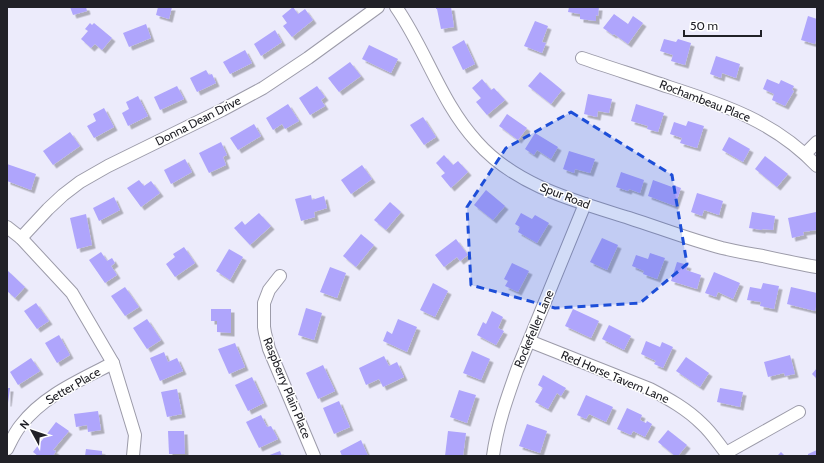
<svg xmlns="http://www.w3.org/2000/svg" width="824" height="463" viewBox="0 0 824 463" font-family="Cabin,sans-serif">
	<style>
		.building { fill: #afa5fc; filter: url(#shadow) }
		.lines { fill: none; stroke-linecap: round; stroke-linejoin: round }
		.street-casing { stroke: #9c9ba9; stroke-width: 14 }
		.street { stroke: #fff; stroke-width: 12 }
		.marked { fill: #1d4ed8; fill-opacity: 0.2; stroke: #1d4ed8; stroke-width: 3; stroke-dasharray: 8 5; stroke-linejoin: round }
		.labels { text-anchor: middle; stroke-width: 3; stroke-linejoin: round; paint-order: stroke }
		.street-label { font-size: 12px; fill: #212127; stroke: #fff }
	</style>
	<defs>
		<filter id="shadow"><feDropShadow dx="3.5" dy="3.5" stdDeviation="0" flood-color="#0004"/></filter>
	</defs>
	<rect width="100%" height="100%" fill="#ecebfb"/>
	<g class="building">
		<polygon points="70,7 86,7 87,11 73,15"/>
		<polygon points="158,7 172,7 169,19 156,15"/>
		<polygon points="293,7 298,14 305,9 313,20 292,37 283,26 287,23 282,16"/>
		<polygon points="436,7 451,7 454,27 441,29 437,9 436,9"/>
		<polygon points="569,7 599,7 598,16 596,15 596,21 580,19 580,14 568,12"/>
		<polygon points="614,14 628,24 633,16 643,23 628,44 614,34 613,35 603,28"/>
		<polygon points="808,16 817,19 817,36 815,44 801,40"/>
		<polygon points="535,21 548,26 542,42 546,43 542,53 524,46"/>
		<polygon points="90,23 92,25 94,23 112,38 102,50 95,44 91,48 81,39 88,31 85,29"/>
		<polygon points="146,24 151,38 129,47 123,33"/>
		<polygon points="275,30 282,42 261,56 254,44"/>
		<polygon points="664,39 676,42 678,39 691,43 685,65 671,61 673,55 660,51"/>
		<polygon points="464,40 475,64 463,70 452,47"/>
		<polygon points="369,45 398,59 391,73 362,59"/>
		<polygon points="245,50 252,63 230,74 223,62"/>
		<polygon points="716,56 740,64 736,78 722,73 721,78 710,74"/>
		<polygon points="350,62 361,76 339,92 328,78"/>
		<polygon points="206,70 209,75 212,74 216,83 197,92 190,78"/>
		<polygon points="540,72 562,90 551,104 528,86"/>
		<polygon points="482,79 491,90 494,88 505,100 487,115 476,102 481,98 472,88"/>
		<polygon points="767,79 779,84 781,80 794,86 792,90 794,91 785,106 772,100 774,94 763,89"/>
		<polygon points="177,86 184,99 160,110 154,97"/>
		<polygon points="317,86 325,97 321,100 325,106 310,115 299,98"/>
		<polygon points="588,94 612,99 609,113 598,111 597,117 584,114"/>
		<polygon points="138,96 148,116 128,126 122,113 129,109 126,102"/>
		<polygon points="288,104 299,121 285,129 282,124 273,130 266,118"/>
		<polygon points="636,104 664,113 658,132 647,129 648,126 631,121"/>
		<polygon points="104,108 114,127 94,138 87,126 96,121 93,114"/>
		<polygon points="507,114 527,128 518,140 499,126"/>
		<polygon points="423,117 436,137 424,145 410,125"/>
		<polygon points="688,121 704,126 697,148 680,143 682,138 670,134 674,122 686,126"/>
		<polygon points="254,124 261,136 238,150 230,138"/>
		<polygon points="70,132 80,146 53,165 43,151"/>
		<polygon points="535,133 558,147 551,159 537,150 534,155 525,149"/>
		<polygon points="729,137 750,149 743,162 722,150"/>
		<polygon points="221,142 227,155 223,157 226,165 209,173 199,153"/>
		<polygon points="569,151 595,159 590,173 575,169 574,173 563,169"/>
		<polygon points="444,155 453,165 458,161 468,172 451,188 441,176 445,173 436,163"/>
		<polygon points="765,156 788,174 777,187 755,169"/>
		<polygon points="185,159 192,172 171,184 164,170"/>
		<polygon points="7,164 36,174 31,190 7,181"/>
		<polygon points="362,165 372,179 351,194 341,180"/>
		<polygon points="621,172 644,180 640,193 629,189 628,191 616,187"/>
		<polygon points="139,180 144,186 151,181 160,193 141,207 127,188"/>
		<polygon points="653,180 672,187 673,185 681,188 675,206 648,196"/>
		<polygon points="486,190 505,206 493,220 474,205"/>
		<polygon points="697,193 723,201 719,215 704,210 702,216 691,212"/>
		<polygon points="311,195 312,200 324,196 327,208 314,212 315,217 301,221 295,199"/>
		<polygon points="114,197 120,210 99,221 93,208"/>
		<polygon points="390,202 401,212 386,230 374,220"/>
		<polygon points="752,212 775,216 773,230 762,229 762,230 749,228"/>
		<polygon points="816,212 817,230 803,232 804,235 792,238 788,218"/>
		<polygon points="259,213 271,226 250,245 234,228 242,221 245,225"/>
		<polygon points="521,213 532,219 535,215 549,223 537,243 518,232 520,227 515,224"/>
		<polygon points="86,214 92,245 77,249 70,218"/>
		<polygon points="361,234 374,245 356,267 343,256"/>
		<polygon points="602,238 618,245 607,270 590,262"/>
		<polygon points="456,239 468,255 460,261 457,257 444,267 435,255"/>
		<polygon points="184,247 195,263 175,277 166,264 175,257 173,254"/>
		<polygon points="229,249 243,257 230,280 216,271"/>
		<polygon points="101,252 107,261 112,258 115,263 111,266 117,275 105,283 89,260"/>
		<polygon points="650,253 665,258 657,279 643,274 644,271 632,266 636,255 648,259"/>
		<polygon points="677,262 688,265 686,270 701,275 697,289 671,281"/>
		<polygon points="512,263 529,271 518,292 505,286 508,281 504,279"/>
		<polygon points="330,267 346,273 337,298 320,292"/>
		<polygon points="7,270 25,287 15,298 7,291"/>
		<polygon points="714,272 740,283 733,299 718,292 716,297 705,293"/>
		<polygon points="433,283 448,291 435,317 420,310"/>
		<polygon points="763,283 779,286 774,309 760,306 761,302 747,300 750,287 761,289"/>
		<polygon points="125,287 139,307 125,316 111,296"/>
		<polygon points="791,287 817,293 817,302 815,311 787,304"/>
		<polygon points="36,303 49,321 37,329 24,311"/>
		<polygon points="306,308 322,313 314,340 298,335"/>
		<polygon points="211,309 231,309 231,333 217,332 217,321 211,321"/>
		<polygon points="573,309 599,321 591,338 565,326"/>
		<polygon points="492,311 503,317 498,328 504,331 496,345 477,335 483,322 486,324"/>
		<polygon points="147,319 161,340 147,349 133,328"/>
		<polygon points="398,319 417,327 407,352 383,341 387,331 392,334"/>
		<polygon points="609,325 631,336 624,350 602,339"/>
		<polygon points="59,335 70,355 57,363 45,343"/>
		<polygon points="646,341 660,347 662,342 673,347 663,368 654,364 656,361 641,354"/>
		<polygon points="235,343 245,367 229,374 218,349"/>
		<polygon points="472,351 490,359 481,380 463,373"/>
		<polygon points="164,352 168,362 177,358 183,371 160,381 150,358"/>
		<polygon points="790,355 795,374 785,376 784,373 768,377 764,362"/>
		<polygon points="384,356 389,366 397,362 404,377 383,387 379,379 366,385 359,368"/>
		<polygon points="686,357 709,373 700,387 676,371"/>
		<polygon points="31,358 40,371 18,385 10,372"/>
		<polygon points="323,365 335,391 318,399 306,373"/>
		<polygon points="817,368 817,379 812,374"/>
		<polygon points="543,375 566,388 561,396 557,393 548,409 535,402 543,388 538,385"/>
		<polygon points="252,377 264,403 248,411 235,385"/>
		<polygon points="7,388 10,388 8,403 7,403"/>
		<polygon points="720,388 743,392 740,407 717,402"/>
		<polygon points="177,389 182,414 167,417 161,392"/>
		<polygon points="459,390 476,395 467,423 450,417"/>
		<polygon points="586,395 613,407 606,422 589,414 586,419 577,415"/>
		<polygon points="339,401 350,427 334,434 323,408"/>
		<polygon points="627,408 642,415 640,420 646,423 647,421 652,424 645,437 633,431 631,435 617,429"/>
		<polygon points="98,411 101,430 88,432 87,425 76,427 74,414"/>
		<polygon points="261,415 267,427 271,426 278,439 259,448 246,422"/>
		<polygon points="56,422 69,431 53,450 56,451 53,456 38,456 33,452"/>
		<polygon points="527,424 547,431 540,453 519,446"/>
		<polygon points="668,430 687,445 678,456 675,456 658,442"/>
		<polygon points="168,431 184,431 185,454 169,454"/>
		<polygon points="448,431 466,433 463,456 445,456"/>
		<polygon points="361,440 368,456 342,456 340,451"/>
		<polygon points="86,449 102,451 102,456 85,456"/>
		<polygon points="817,450 817,456 808,456 808,454"/>
		<polygon points="280,451 282,456 267,456"/>
		<polygon points="781,452 785,456 777,456"/>
	</g>
	<g class="lines">
		<g class="street-casing">
			<g id="street">
				<path d="M396,7C426,50 441,103 477,142C516,186 575,201 629,218C660,228 691,240 722,248C735,251 750,254 763,256C781,260 799,264 817,267"/>
				<path d="M582,58C611,68 640,77 669,87C725,105 775,122 817,166"/>
				<polyline points="805,154 817,142"/>
				<polyline points="7,227 21,238 72,293 113,363 135,435 133,456"/>
				<polyline points="21,238 48,209 63,195 80,182 108,166 222,110 263,88 308,58 378,7"/>
				<polyline points="280,276 269,290 264,303 264,327 265,333 269,349 314,456"/>
				<path d="M529,341L650,389C669,399 687,409 702,424C711,432 718,443 726,453L727,456"/>
				<path d="M7,449C11,441 15,432 21,425C44,395 81,380 113,363"/>
				<polyline points="726,453 799,412"/>
				<path d="M493,456C497,426 507,398 517,370L585,204"/>
			</g>
		</g>
		<use href="#street" class="street"/>
	</g>
	<path class="marked" d="M571,112L672,175L687,264L640,303L555,308L471,285L467,207L506,148Z"/>
	<g class="labels">
		<g class="street-label">
			<text transform="translate(705 101) rotate(21)" y="4">Rochambeau Place</text>
			<text transform="translate(198 121) rotate(-27)" y="4">Donna Dean Drive</text>
			<text transform="translate(565 196) rotate(21)" y="4">Spur Road</text>
			<text transform="translate(534 329) rotate(-67)" y="4">Rockefeller Lane</text>
			<text transform="translate(615 377) rotate(23)" y="4">Red Horse Tavern Lane</text>
			<text transform="translate(73 386) rotate(-30)" y="4">Setter Place</text>
			<text transform="translate(287 388) rotate(68)" y="4">Raspberry Plain Place</text>
		</g>
	</g>
	<rect width="824" height="463" fill="none" stroke="#212127" stroke-width="16"/>
	<g transform="translate(32 431) rotate(310)" stroke="#ffffff" stroke-width="3" paint-order="stroke">
	<path d="M0-3L7 15L0 10L-7 15Z" fill="#212127"/>
	<text y="-6" font-size="11" font-weight="bold" text-anchor="middle" fill="#212127">N</text>
	</g>
	<path d="M684 30v6h77v-6" fill="none" stroke="#212127" stroke-width="2"/>
	<text x="690" y="30" font-size="12" fill="#212127" stroke="#ffffff" stroke-width="3" paint-order="stroke">50 m</text>
</svg>
